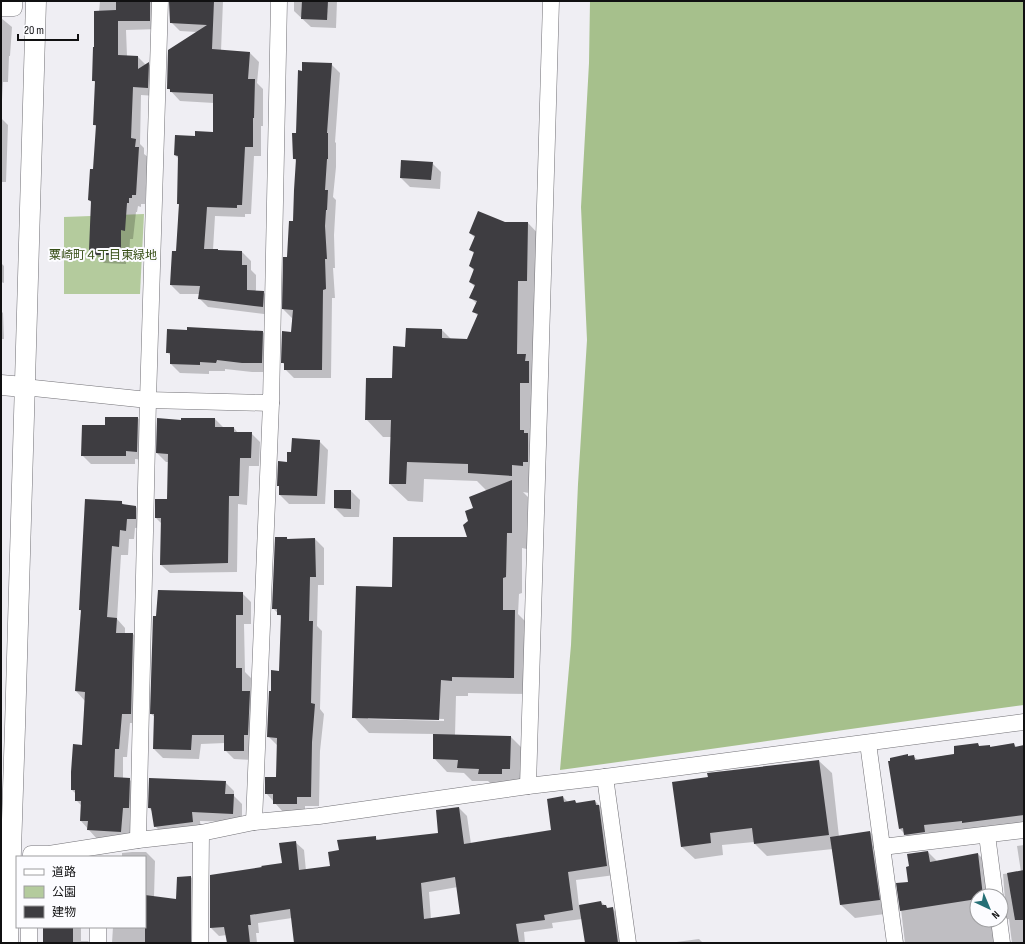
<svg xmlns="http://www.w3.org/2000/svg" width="1025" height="944" viewBox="0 0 1025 944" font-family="'Sofia Sans Condensed','Noto Sans JP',sans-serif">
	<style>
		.green { fill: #b4cb9d }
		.forest { fill: #a6c08c }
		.shadow { fill: #0003; fill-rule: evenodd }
		.building { fill: #3e3d41; fill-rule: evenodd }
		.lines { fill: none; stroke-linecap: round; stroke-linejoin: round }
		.minor-casing { stroke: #727176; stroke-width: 17 }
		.tertiary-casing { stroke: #727176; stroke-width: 21 }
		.minor { stroke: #fff; stroke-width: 16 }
		.tertiary { stroke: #fff; stroke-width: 20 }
		.labels { text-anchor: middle; stroke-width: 4; stroke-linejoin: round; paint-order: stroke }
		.park-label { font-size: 12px; fill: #364e16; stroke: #fcfcff }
	</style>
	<rect width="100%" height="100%" fill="#efeef3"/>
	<polygon class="green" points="144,214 140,294 64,294 64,217"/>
	<path class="forest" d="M590,1H1024V705C869,726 715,749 560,770L571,645L578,484L587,340L581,207L589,63Z"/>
	<g class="shadow">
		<polygon points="100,1 166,1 159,29 126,30 127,56 138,57 146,65 149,64 157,72 156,96 141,95 140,144 144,148 144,154 148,157 145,204 141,204 141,207 138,206 137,212 136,212 133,239 130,239 129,260 126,260 126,264 104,263 90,249 92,203 89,200 94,170 97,127 94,125 96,83 93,80"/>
		<polygon points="170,1 223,1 221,51 250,53 259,62 257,83 263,89 263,126 261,126 261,156 254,156 251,214 245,214 245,217 215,216 213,250 218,250 220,252 242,252 251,261 251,270 256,275 256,291 263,292 272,300 272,315 208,307 199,298 200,294 180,294 171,285 177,252 179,205 178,203 179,159 175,155 195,137 214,133 214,103 180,101 168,88 197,32 180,31 171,22"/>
		<polygon points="294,1 337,1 336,28 311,27 294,11"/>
		<polygon points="1,18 12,27 10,56 9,56 8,82 3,82 1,118 8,125 6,182 1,182"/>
		<polygon points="331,64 340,73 335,142 336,143 336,167 333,197 336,200 334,235 335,268 333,268 335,298 332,298 331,378 294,378 285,369 285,365 282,362 292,333 292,318 283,309 288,258 294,222 297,162 294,158 303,72"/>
		<polygon points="432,163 441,172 440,189 410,187 401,178"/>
		<path d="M505,223H528L545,241L529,493L523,492L528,497L527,549L522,548V593L519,594L518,614L530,626L529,694L468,693V696H456L455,735L511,737L524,750L523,782L493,786L488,781H472L464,773L447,772L434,758V734L369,733L354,717L393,588L469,538L474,509L487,491L477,481L424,479L423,502L408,501L390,484L392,437H383L366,419L393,379L406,348L442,330L451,339L468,340L478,316L474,312L477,304L470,297L475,287L470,282L474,271L470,266L475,254L470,250L475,238L470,233ZM368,717L444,719V721L368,719Z"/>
		<polygon points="1,263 4,266 4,283 1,282"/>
		<polygon points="1,311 3,313 4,339 1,339"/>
		<polygon points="188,331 263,332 271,340 271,372 252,372 225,369 225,371 209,371 209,374 180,373 171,364 171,356 167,352"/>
		<polygon points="138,418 147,427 146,460 135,459 135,464 91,464 82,455 106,426"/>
		<polygon points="215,419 224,428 234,428 238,433 251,433 260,442 259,466 249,466 247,505 238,504 237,572 170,573 161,565 162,524 156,518 168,500 169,462 166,462 157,453 182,421"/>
		<polygon points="319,441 328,450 325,504 289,504 280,495 292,453"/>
		<polygon points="351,491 360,500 359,517 344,517 335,508"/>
		<polygon points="121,502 125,506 136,507 145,516 144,527 135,528 134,539 129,539 128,555 121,555 117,619 125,628 125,634 133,634 142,643 140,723 130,723 127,757 123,757 123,779 129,779 138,788 130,841 97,839 81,821 82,806 76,800 76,794 72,790 82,746 85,701 76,691 82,612 80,610"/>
		<polygon points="287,538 288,540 315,539 324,548 324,585 318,585 317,626 322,631 320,709 324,714 320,751 319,806 305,806 305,812 283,812 266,793 277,778 277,745 268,736 272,692 280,672 282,618 273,608"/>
		<polygon points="242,593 251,602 251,624 244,624 245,672 251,678 251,693 258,701 252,760 234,759 225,750 225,743 201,744 199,759 163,758 154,749 155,717 151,714"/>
		<polygon points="1014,744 1017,748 1024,746 1024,828 914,843 900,829 908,756 909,757 913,756 918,760 956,754 978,745 980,747 990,746 991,747"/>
		<polygon points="819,761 832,773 839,837 870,832 883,846 892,913 855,918 841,905 833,849 767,856 755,844 754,842 722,845 723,855 695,859 682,847 673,783"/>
		<polygon points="225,782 234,791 234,796 242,804 242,822 200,821 201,830 164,835 155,826 153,812 149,808"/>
		<path d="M563,797L568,802L575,801L578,804L595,801L603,809L615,875L576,880L579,906L601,902L609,909H613L623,919L627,943H586L582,919L552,923L553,928L524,932L525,943H295L292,918L258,923L259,933H256L257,943H228L227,935L219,936L211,928L283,864L295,842L304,850L306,871L331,867L340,851L375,837L379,841L439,834L459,808L467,816L471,844L553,831ZM458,887L461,915L431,919L429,892Z"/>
		<polygon points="1024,845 1024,943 1012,943 1009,919 1008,919 1002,921 1000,943 905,943 898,884 910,883 910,867 928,852 937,861 978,854 987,863 992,896 977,896 977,920 1001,920 1001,905 1005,900 1003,874 1021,872 1017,846"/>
		<polygon points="132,852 146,852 155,861 154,897 177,900 191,877 200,886 200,943 112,943 113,927 145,927 145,857 122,857 122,853"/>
		<polygon points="44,927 81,927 81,941 88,941 90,943 44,943"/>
		<polygon points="699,939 703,943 669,943"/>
	</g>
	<g class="building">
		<polygon points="116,1 150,1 150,21 118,21 118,55 138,56 138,69 149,62 148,88 133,87 131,138 136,139 135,147 139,147 136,195 132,195 132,198 129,198 129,203 127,203 125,231 121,230 121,252 118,252 117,255 94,255 94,250 89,250 91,201 88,200 90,169 93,169 96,125 93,125 95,81 92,81 93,47 94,47 94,11 116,10"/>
		<polygon points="169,1 214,1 212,49 250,52 248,79 255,79 254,118 253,118 253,147 245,147 242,205 237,205 237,208 207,207 204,249 218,249 218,250 242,251 242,265 247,265 247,290 264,291 263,307 198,299 200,286 170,285 172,251 176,251 179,204 177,204 178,156 174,155 175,135 195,136 195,131 213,132 213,94 170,92 170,89 167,89 168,50 207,25 170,23"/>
		<polygon points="302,1 328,1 327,20 301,19"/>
		<polygon points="302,62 332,63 327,133 328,133 328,159 327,159 325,190 328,190 327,210 326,210 325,226 327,259 325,259 326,289 323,290 322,370 284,370 284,363 281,363 282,331 291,332 293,310 282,309 283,257 287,257 289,221 293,221 294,190 296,159 293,159 292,133 296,133 298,70 302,71"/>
		<polygon points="401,160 433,162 431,180 400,178"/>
		<polygon points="478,211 505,222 528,222 527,281 518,281 517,354 526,354 525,361 529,361 529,383 520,383 520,430 524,430 524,433 528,433 528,462 523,462 523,466 512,465 512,476 468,473 468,464 407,462 406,484 389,484 391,420 365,420 366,378 392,378 393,346 405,347 406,328 442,329 442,338 467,339 478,314 472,312 477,301 469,298 475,285 469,282 474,269 469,266 474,252 469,250 475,236 469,233"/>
		<polygon points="187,327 263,331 262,363 242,363 217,360 216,363 200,362 200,365 170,364 170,353 166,353 167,329 187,330"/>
		<polygon points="105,417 138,417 137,452 126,451 126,456 81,456 82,425 105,425"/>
		<polygon points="157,418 181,420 181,418 215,418 215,427 234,427 234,432 252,432 251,458 240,458 239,496 229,496 228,563 160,565 161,518 155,518 155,499 167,499 168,454 156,453"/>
		<polygon points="292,438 320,440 317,496 279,495 279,486 277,486 278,461 287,462 287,452 291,452"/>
		<polygon points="512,480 512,533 507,533 506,577 503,578 503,610 515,610 514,678 452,677 452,681 441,680 439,720 352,718 356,586 392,587 393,537 467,537 463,525 468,521 465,511 473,508 469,497"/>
		<polygon points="334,490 351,490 351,509 334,508"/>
		<polygon points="85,499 122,501 122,504 136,506 136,519 127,519 126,531 120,530 119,547 112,546 107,617 117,618 116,633 133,633 131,714 122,714 119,749 115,749 114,777 130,778 129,808 123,808 121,832 87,830 88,821 80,821 81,801 75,801 75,790 71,790 71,772 73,744 82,745 83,728 85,692 75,691 81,610 79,610"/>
		<polygon points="275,537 287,537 287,539 315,538 316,577 310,577 309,621 313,621 311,703 315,704 312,742 311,797 297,797 297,804 273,804 273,794 265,794 265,777 276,777 277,738 267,737 269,691 271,691 271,670 279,671 281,615 277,615 277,609 272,609"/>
		<polygon points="158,590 243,592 243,615 236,615 236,668 242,668 242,691 250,691 248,735 244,735 244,751 224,751 224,735 192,735 191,750 153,749 154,714 150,714 153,616 156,616"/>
		<polygon points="433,734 511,736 510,769 502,769 502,774 478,774 479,769 457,768 458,760 433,759"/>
		<polygon points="978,743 979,746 990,745 990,747 1014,743 1015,747 1024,745 1024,815 962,823 962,821 924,825 925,832 904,835 903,828 899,829 888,761 890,761 890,758 908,754 908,756 914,755 915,760 954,754 954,746"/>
		<polygon points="819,760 829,835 754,844 752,828 710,833 711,843 681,847 672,782 708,777 707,773"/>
		<polygon points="149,778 226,781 225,794 234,794 233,814 192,812 193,822 154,827 151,808 148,808"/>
		<path d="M563,796L564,802L575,800L576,803L595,800L596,805H599L607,866L568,872L573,910L544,915L545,920L516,924L519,943H294L290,909L250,915L251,925H248L250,943H227L224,927L210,928V875L262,867L261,866L282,863L279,843L296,841L299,870L330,866L328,852L339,850L337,840L376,836V840L438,833L436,810L459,807L464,844L551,830L547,799ZM455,877L460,914L424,919L421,883Z"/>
		<polygon points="870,831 880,900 840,905 830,837"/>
		<polygon points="928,851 930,862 978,853 983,896 977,896 977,899 900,911 896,883 908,882 906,867 909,866 907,854"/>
		<polygon points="1024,870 1024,920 1015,920 1007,873"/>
		<polygon points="191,876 191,943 145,943 145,895 176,899 177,877"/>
		<polygon points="601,901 602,905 606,905 607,908 613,907 618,943 585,943 579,905"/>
		<rect x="43" y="927" width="30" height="16"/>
	</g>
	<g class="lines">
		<g class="minor-casing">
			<g id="minor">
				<polyline points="551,1 528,786 605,777 628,943"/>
				<polyline points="1,8 14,8 14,1"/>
				<polyline points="24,387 148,400 271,403 279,1"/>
				<polyline points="868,743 895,943"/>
				<polyline points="605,777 1024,722"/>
				<polyline points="254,822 271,403"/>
				<polyline points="987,835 995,896"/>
				<polyline points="138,840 148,400 160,1"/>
				<polyline points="882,847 1024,830"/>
				<polyline points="31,857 31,854 49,854 138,840 201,833 254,822 319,816 528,786"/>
				<polyline points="999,920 1002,943"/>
				<polyline points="29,943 29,927"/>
				<polyline points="98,943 98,927"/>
				<polyline points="200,943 201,833"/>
			</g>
		</g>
		<g class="tertiary-casing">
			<g id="tertiary">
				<polyline points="1,385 24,387"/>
				<polyline points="8,943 15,727 36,1"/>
			</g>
		</g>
		<use href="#minor" class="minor"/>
		<use href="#tertiary" class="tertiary"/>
	</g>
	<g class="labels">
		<g class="park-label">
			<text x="103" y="259">粟崎町４丁目東緑地</text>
		</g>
	</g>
	<rect width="1025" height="944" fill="none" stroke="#101011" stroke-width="4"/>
	<rect x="16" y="856" width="130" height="72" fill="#fcfcff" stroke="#9e9ea0"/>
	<rect x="24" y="869" width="20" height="6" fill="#ffffff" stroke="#9e9ea0"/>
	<text x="52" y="876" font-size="12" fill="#101011">道路</text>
	<rect x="24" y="886" width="20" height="12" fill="#b4cb9d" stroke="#9e9ea0"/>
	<text x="52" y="896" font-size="12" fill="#101011">公園</text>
	<rect x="24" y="906" width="20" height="12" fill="#3e3d41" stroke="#9e9ea0"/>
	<text x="52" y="916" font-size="12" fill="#101011">建物</text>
	<g transform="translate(989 908) rotate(136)"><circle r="19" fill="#fcfcff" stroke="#9e9ea0"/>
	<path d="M0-3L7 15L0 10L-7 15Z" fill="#267077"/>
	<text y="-6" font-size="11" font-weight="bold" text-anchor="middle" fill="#101011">N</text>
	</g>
	<path d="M18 34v6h60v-6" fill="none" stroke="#101011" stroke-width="2"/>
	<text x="24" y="34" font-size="12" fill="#101011" stroke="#fcfcff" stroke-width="3" paint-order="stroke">20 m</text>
</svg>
